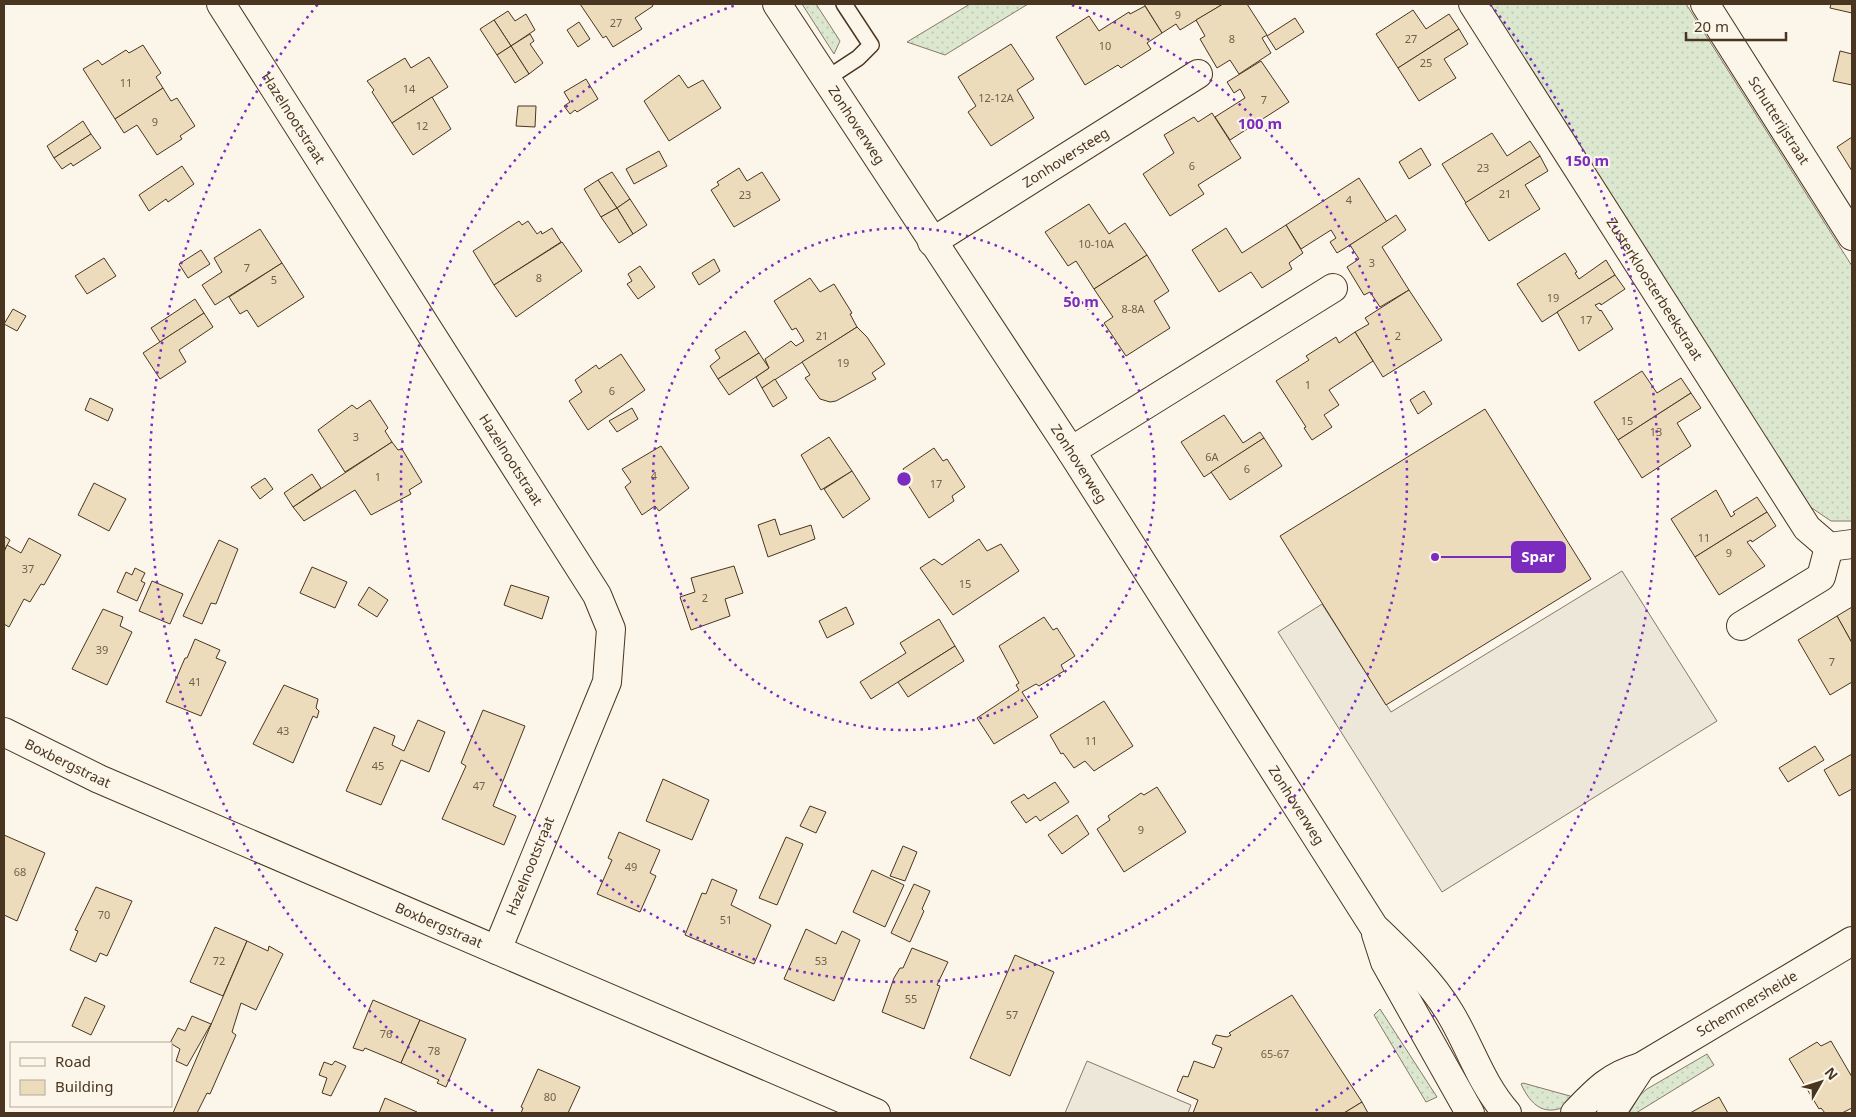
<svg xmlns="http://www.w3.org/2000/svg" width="1856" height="1117" viewBox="0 0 1856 1117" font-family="'Noto Sans',sans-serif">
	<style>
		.grass { fill: url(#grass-dots); stroke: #887966 }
		.parking { fill: #ede7d9; stroke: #887966 }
		.building { fill: #ecdcbc; stroke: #4a3520 }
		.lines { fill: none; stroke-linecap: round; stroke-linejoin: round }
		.lane-casing { stroke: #4a3520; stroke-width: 18 }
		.street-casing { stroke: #4a3520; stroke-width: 30 }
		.secondary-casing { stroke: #4a3520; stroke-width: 30 }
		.lane { stroke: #fbf6e9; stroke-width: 15 }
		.street { stroke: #fbf6e9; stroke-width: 28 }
		.secondary { stroke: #fbf6e9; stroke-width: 28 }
		.ring { fill: none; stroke: #7b2cbf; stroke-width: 2.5; stroke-dasharray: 2.5 5 }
		.labels { text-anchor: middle; stroke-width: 4; stroke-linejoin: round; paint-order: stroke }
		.number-label { font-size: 11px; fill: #725f47 }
		.street-label { font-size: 14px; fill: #4a3520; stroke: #fbf6e9 }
		.centre { fill: #7b2cbf; stroke: #fbf6e9; stroke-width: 2.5 }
		.ring-label { font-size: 15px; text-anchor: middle; font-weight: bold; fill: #7b2cbf; stroke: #fbf6e9; stroke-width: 4; stroke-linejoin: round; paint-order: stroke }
		.leader { fill: none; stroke: #7b2cbf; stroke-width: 2 }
		.callout-dot { fill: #7b2cbf; stroke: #fbf6e9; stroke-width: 2 }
		.callout { fill: #7b2cbf; stroke: #7b2cbf; stroke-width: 2 }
		.callout-label { font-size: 15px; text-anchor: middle; font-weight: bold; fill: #fff }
	</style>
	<defs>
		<pattern id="grass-dots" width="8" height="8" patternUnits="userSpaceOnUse" patternTransform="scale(1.25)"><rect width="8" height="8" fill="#dce7d0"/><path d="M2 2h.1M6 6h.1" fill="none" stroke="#bec7b2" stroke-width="1.8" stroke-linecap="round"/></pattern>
	</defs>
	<rect width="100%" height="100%" fill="#fbf6e9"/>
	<g class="grass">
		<polygon points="802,4 816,4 840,41 834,54"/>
		<polygon points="970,4 1028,4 945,55 907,42"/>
		<polygon points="1487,4 1686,4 1852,266 1852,521 1831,521 1803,502"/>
		<polygon points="1380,1009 1437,1097 1426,1102 1374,1015"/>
		<polygon points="1707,1054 1714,1065 1636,1113 1629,1113 1640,1095 1647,1089"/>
		<path d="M1523,1083L1570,1096L1576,1101C1550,1117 1534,1112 1521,1084Z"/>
	</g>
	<g class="parking">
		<polygon points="1622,571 1717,721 1442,892 1278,632 1322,604 1391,712"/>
		<polygon points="1087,1061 1191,1105 1188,1113 1065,1113"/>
	</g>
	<g class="building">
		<polygon points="580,4 652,4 653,6 635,18 642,29 613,47 606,36 603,38"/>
		<polygon points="1144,4 1223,4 1180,30 1176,24 1162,33"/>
		<polygon points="1223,4 1247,4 1267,35 1262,38 1271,53 1239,74 1230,60 1217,68 1200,39 1205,36 1196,20"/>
		<polygon points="1831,4 1852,4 1852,13 1830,8"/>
		<polygon points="1145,6 1162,33 1147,43 1151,49 1121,68 1118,65 1085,85 1056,37 1089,16 1099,31 1129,12 1130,14"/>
		<polygon points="1413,10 1426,29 1449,14 1459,29 1398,68 1376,34"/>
		<polygon points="508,11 515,21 526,14 535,30 511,46 494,20"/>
		<polygon points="1295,18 1304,32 1276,50 1267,36"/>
		<polygon points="494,20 511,46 497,55 480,29"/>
		<polygon points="579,22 590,39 578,47 567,30"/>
		<polygon points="1459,29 1468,44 1444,59 1456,78 1419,101 1398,68"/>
		<polygon points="530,34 534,41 530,44 543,63 529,74 511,46"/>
		<polygon points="1011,44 1034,79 1017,90 1034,118 991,146 968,112 976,106 958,77"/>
		<polygon points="143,45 161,73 156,77 163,88 115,119 83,69 98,60 102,65 126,50 129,53"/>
		<polygon points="511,46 529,74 515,83 497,55"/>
		<polygon points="1840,51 1852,54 1852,85 1833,81"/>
		<polygon points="429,57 448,87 392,123 372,92 374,90 367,81 405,58 411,68"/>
		<polygon points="1261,61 1289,102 1230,140 1215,117 1245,98 1240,89 1234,93 1227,82"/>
		<polygon points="679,75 688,88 703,80 721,108 669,141 644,101"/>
		<polygon points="586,79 598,99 577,112 575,110 570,114 564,106 570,102 564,92"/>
		<polygon points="163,88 171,101 177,98 195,126 180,136 182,139 157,155 137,125 124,133 115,119"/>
		<polygon points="432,97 451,129 413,155 392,123"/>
		<polygon points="518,106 536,106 535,127 516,126"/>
		<polygon points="1212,113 1241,158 1198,185 1204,194 1170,216 1143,174 1174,153 1164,135 1194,117 1198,122"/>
		<polygon points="83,121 91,134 54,158 47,146"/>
		<polygon points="1492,133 1507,156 1530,141 1540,156 1466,203 1442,164"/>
		<polygon points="91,134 101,148 73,166 71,163 62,169 54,158"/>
		<polygon points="1852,137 1852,171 1837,147"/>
		<polygon points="1421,148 1431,165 1409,179 1399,162"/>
		<polygon points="659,151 667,166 634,184 626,169"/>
		<polygon points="1540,156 1548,171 1525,185 1540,209 1489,241 1465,203"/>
		<polygon points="182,166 194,184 168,202 166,199 149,211 139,195"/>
		<polygon points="739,168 747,181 762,172 780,200 734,227 711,190 719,185 717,182"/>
		<polygon points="612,172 630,199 617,208 598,180"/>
		<polygon points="1359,178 1387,222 1337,253 1330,242 1336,238 1331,230 1301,249 1286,225"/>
		<polygon points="598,180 617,208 601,217 584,189"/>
		<polygon points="630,199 647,225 633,234 617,208"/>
		<polygon points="1089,204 1109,234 1125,223 1147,255 1094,289 1076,261 1068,266 1045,232"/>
		<polygon points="617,208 633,234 619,243 601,217"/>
		<polygon points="1396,215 1406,230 1382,247 1409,290 1380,307 1370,292 1364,295 1347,267 1359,259 1350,245"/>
		<polygon points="519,221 522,225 528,221 537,234 541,231 542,234 552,228 561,242 494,285 473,251"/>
		<polygon points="1286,225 1303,253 1289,263 1292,269 1262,288 1251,272 1219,292 1192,250 1226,228 1242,253"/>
		<polygon points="260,229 282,263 215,305 202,285 222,272 214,258"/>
		<polygon points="562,242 582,271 516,317 494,285"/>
		<polygon points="201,250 210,264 188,278 179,264"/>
		<polygon points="1565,253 1577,272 1575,273 1579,279 1606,260 1615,275 1542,322 1517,284"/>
		<polygon points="1147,255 1169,291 1154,301 1170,328 1126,356 1104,323 1113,317 1094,289"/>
		<polygon points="104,258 116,276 87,294 75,276"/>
		<polygon points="714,259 720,271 699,285 692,273"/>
		<polygon points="282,263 304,297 258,327 247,310 240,314 229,297"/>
		<polygon points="640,266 655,287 638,299 627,284 632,281 628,274"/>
		<polygon points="1615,275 1625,289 1601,305 1600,303 1595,305 1600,311 1601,310 1613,329 1579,351 1557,312"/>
		<polygon points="810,278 820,292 834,284 852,313 850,314 857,327 762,388 756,377 769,368 765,359 791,341 796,346 804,341 796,328 792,330 774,301"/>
		<polygon points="1409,290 1442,340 1383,377 1355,332 1369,324 1365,318"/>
		<polygon points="195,299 204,313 160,342 151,328"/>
		<polygon points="13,309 26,316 17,331 4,324"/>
		<polygon points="204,313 213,327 179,350 186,362 160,379 143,353"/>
		<polygon points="857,327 867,337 885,364 872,373 876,379 836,401 830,402 820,399 805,378 810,375 802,362"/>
		<polygon points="745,331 759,353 718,379 710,366 720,358 715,350"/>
		<polygon points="1355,332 1373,361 1329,390 1339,405 1324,415 1332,427 1312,440 1304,428 1306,427 1276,381 1309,360 1306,356 1336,337 1339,343"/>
		<polygon points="759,353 769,368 729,395 718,379"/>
		<polygon points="621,354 645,390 588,430 569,401 582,392 575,380 596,365 599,369"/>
		<polygon points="1642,371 1657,393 1681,378 1691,393 1618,440 1594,402"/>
		<polygon points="775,379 787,398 773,407 762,388"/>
		<polygon points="1424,391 1432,404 1418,414 1410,400"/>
		<polygon points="1691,393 1701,408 1677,423 1691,446 1642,478 1618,440"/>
		<polygon points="90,398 113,409 108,421 85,410"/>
		<polygon points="370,400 388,428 385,431 392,442 345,472 318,430 352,405 357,409"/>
		<polygon points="632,408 638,419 617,432 609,421"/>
		<polygon points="1485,409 1591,579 1386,705 1280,536"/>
		<polygon points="1224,415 1243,443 1260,432 1264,438 1204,477 1181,442"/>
		<polygon points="829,437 852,471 821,490 801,455"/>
		<polygon points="1264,438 1282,466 1230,500 1211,472"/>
		<polygon points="392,442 398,450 402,449 422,482 409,490 411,494 371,515 355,490 304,521 293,507"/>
		<polygon points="661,446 689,488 659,511 655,506 642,515 625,487 631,482 622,469"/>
		<polygon points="934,448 943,461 947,459 965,487 952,496 954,501 929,518 908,485 912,483 903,469"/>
		<polygon points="852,471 870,499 843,518 824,489"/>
		<polygon points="312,474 321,488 293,507 284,493"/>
		<polygon points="265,478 273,489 260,499 251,487"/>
		<polygon points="94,483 126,499 109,531 78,515"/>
		<polygon points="1716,490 1731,517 1735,514 1733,512 1757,497 1767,512 1695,557 1671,519"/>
		<polygon points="1767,512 1776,526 1752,542 1751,540 1747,542 1765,566 1719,595 1695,557"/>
		<polygon points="775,519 780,535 811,525 815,539 768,557 758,525"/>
		<polygon points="4,536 10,540 4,551"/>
		<polygon points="29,538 61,555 44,585 41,584 30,602 24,599 9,627 4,624 4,552 7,545 21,553"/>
		<polygon points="979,539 987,551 1001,544 1019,571 953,615 920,568 934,559 942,565"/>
		<polygon points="219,540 238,549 216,604 211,603 202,624 183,616"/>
		<polygon points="734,566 743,593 725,599 730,616 691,630 680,597 695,592 691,578"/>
		<polygon points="312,567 347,582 335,608 300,593"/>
		<polygon points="135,568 145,573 141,581 145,583 137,601 117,592 126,572 132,575"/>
		<polygon points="152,581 183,594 170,624 139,611"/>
		<polygon points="511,585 549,597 542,619 504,605"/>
		<polygon points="369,587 388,600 377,617 358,605"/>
		<polygon points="846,607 854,624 827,638 819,621"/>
		<polygon points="1852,607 1852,643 1837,616"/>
		<polygon points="103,609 123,617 120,626 132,632 107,685 72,669"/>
		<polygon points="1837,616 1852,643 1852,682 1830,695 1798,640"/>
		<polygon points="1044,617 1053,630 1057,628 1075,656 1061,665 1064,671 1039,686 1036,684 1022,692 1038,717 994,744 977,718 1019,690 1016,685 1019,683 999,646"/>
		<polygon points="939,619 955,646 871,699 860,682 906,653 900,643"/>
		<polygon points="195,639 220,650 216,658 226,662 201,716 166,702 185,658 187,658"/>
		<polygon points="955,646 964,661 908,697 898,682"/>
		<polygon points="284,685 318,699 316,708 319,711 317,718 313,716 293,763 253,744"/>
		<polygon points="1104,701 1133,746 1094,771 1085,761 1074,768 1063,753 1061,754 1050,735"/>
		<polygon points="483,710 525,726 493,806 516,816 504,845 442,819 466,766 461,763"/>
		<polygon points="418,720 445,732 429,772 401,760 381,805 346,791 374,727 395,736 392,745 404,751"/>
		<polygon points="1815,746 1824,760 1788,782 1779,768"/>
		<polygon points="1852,754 1852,789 1839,796 1824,770"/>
		<polygon points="663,779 709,800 692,840 646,821"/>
		<polygon points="1055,782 1069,802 1040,821 1036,816 1026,823 1011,802 1024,794 1028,799"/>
		<polygon points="1157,787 1186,832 1124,872 1097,829 1110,820 1108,816 1141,793 1144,795"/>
		<polygon points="810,806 826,812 816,833 800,826"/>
		<polygon points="1077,815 1089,834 1062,854 1048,835"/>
		<polygon points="619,832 660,850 650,873 656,876 640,912 597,894 612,860 608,858"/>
		<polygon points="4,835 45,853 17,921 4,915"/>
		<polygon points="786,837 803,844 777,905 759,898"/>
		<polygon points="903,846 917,852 905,881 890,876"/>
		<polygon points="872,870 904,885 885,927 853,912"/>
		<polygon points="712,879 737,890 731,905 771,925 754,964 685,935 702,893 706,894"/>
		<polygon points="914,884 930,891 922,909 924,911 910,942 891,933"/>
		<polygon points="96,887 132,901 107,956 100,953 96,962 70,950 78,931 75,930"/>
		<polygon points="215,927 247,941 223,996 190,982"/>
		<polygon points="806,929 836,944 842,931 860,940 834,1001 784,979"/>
		<polygon points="247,941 268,951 269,946 283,954 256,1010 241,1003 232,1032 236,1035 210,1094 207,1093 197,1113 173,1113"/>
		<polygon points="912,948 948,962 937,985 940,986 924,1029 882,1012 894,978 900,968 903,968"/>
		<polygon points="1015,955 1054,972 1010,1076 970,1058"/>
		<polygon points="1292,995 1362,1102 1344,1113 1193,1113 1198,1100 1177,1091 1183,1076 1188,1077 1194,1061 1214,1068 1222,1048 1212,1044 1216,1035 1227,1037 1231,1035 1229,1033"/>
		<polygon points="85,997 105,1006 91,1035 72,1026"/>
		<polygon points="373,1000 420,1020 401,1063 365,1048 363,1051 353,1048"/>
		<polygon points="192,1016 211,1024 187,1066 176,1061 180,1049 170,1043 178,1028 185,1031"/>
		<polygon points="420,1020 466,1039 446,1087 437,1083 439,1080 401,1063"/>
		<polygon points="1831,1041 1852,1077 1852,1108 1842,1113 1825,1113 1821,1108 1819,1109 1789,1059 1817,1042 1821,1046"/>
		<polygon points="335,1061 346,1066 331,1096 322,1093 327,1078 319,1075 324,1062 332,1065"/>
		<polygon points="538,1069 580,1087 568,1113 521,1113 523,1108 521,1107"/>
		<polygon points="1719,1097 1728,1113 1690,1113"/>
		<polygon points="385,1098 417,1112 416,1113 379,1113"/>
		<polygon points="1362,1102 1368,1113 1344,1113"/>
	</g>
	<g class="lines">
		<g class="lane-casing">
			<polyline id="lane" points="826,79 858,58 871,45 844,4"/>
		</g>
		<g class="street-casing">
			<g id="street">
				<path id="s1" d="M221,4L597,595L611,629L607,682L497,950"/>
				<path id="s2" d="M1473,4L1807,528L1829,547L1852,544"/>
				<path id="s3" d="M1705,4L1852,236"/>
				<path id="s4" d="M932,242L1198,74"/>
				<polyline points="1071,451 1333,288"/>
				<polyline points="1741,626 1821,577 1829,547"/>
				<path id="s5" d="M4,732L99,779L876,1113"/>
				<path id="s6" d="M1575,1113C1597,1090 1610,1076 1641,1067L1852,941"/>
				<polyline points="1611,1113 1641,1067"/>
			</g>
		</g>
		<g class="secondary-casing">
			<g id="secondary">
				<path id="s7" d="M777,4L1071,451L1374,927C1402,954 1430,980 1450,1013C1470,1046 1481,1084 1507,1113"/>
				<polyline points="1376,934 1385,962 1470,1113"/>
			</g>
		</g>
		<use href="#lane" class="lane"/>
		<use href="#street" class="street"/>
		<use href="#secondary" class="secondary"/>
	</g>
	<g class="ring">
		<circle cx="904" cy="479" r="251"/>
		<path d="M1072 5A503 503 0 1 1 736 5"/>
		<path d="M493 1111A754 754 0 0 1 318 4M1490 4A754 754 0 0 1 1315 1111"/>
	</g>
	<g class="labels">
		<g class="number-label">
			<text x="1178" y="19">9</text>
			<text x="616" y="27">27</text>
			<text x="1232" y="43">8</text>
			<text x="1411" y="43">27</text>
			<text x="1105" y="50">10</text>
			<text x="1426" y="67">25</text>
			<text x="126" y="87">11</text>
			<text x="409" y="93">14</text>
			<text x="996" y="102">12-12A</text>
			<text x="1264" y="104">7</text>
			<text x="155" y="126">9</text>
			<text x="422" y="130">12</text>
			<text x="1192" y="170">6</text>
			<text x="1483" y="172">23</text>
			<text x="1505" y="198">21</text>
			<text x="745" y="199">23</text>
			<text x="1349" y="204">4</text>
			<text x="1096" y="248">10-10A</text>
			<text x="1372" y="267">3</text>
			<text x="247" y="272">7</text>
			<text x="539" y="282">8</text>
			<text x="274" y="284">5</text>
			<text x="1553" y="302">19</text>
			<text x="1133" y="313">8-8A</text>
			<text x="1586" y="324">17</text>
			<text x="822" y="340">21</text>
			<text x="1398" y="340">2</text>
			<text x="843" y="367">19</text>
			<text x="1308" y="389">1</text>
			<text x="612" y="395">6</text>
			<text x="1627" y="425">15</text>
			<text x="1656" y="436">13</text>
			<text x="356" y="441">3</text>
			<text x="1212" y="461">6A</text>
			<text x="1247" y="473">6</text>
			<text x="654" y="480">4</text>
			<text x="378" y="481">1</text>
			<text x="936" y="488">17</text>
			<text x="1704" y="542">11</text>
			<text x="1729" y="557">9</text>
			<text x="28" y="573">37</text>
			<text x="965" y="588">15</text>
			<text x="705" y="602">2</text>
			<text x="102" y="654">39</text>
			<text x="1832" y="666">7</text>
			<text x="195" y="686">41</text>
			<text x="283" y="735">43</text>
			<text x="1091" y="745">11</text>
			<text x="378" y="770">45</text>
			<text x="479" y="790">47</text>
			<text x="1141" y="834">9</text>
			<text x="631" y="871">49</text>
			<text x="20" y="876">68</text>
			<text x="104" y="919">70</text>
			<text x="726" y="924">51</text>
			<text x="219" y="965">72</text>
			<text x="821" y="965">53</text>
			<text x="911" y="1003">55</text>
			<text x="1012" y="1019">57</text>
			<text x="386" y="1038">76</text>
			<text x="434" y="1055">78</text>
			<text x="1275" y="1058">65-67</text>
			<text x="550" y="1101">80</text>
		</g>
		<g class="street-label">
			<text dy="5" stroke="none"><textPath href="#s1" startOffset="135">Hazelnootstraat</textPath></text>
			<text dy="5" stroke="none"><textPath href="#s3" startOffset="138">Schutterijstraat</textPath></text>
			<text dy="5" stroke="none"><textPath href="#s7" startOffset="145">Zonhoverweg</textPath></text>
			<text dy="5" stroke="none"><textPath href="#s4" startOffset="158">Zonhoversteeg</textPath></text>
			<text dy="5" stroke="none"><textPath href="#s2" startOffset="338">Zusterkloosterbeekstraat</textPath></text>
			<text dy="5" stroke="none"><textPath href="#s1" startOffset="540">Hazelnootstraat</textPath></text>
			<text dy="5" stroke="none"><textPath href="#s7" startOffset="550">Zonhoverweg</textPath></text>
			<text dy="5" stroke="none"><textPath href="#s5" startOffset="71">Boxbergstraat</textPath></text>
			<text dy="5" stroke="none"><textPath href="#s7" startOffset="955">Zonhoverweg</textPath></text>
			<text transform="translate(530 866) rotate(-68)" y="5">Hazelnootstraat</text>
			<text dy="5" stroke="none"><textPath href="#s5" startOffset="476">Boxbergstraat</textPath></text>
			<text dy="5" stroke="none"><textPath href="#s6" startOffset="205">Schemmersheide</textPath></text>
		</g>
	</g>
	<circle cx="904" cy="479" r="8" class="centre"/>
	<g class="ring-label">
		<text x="1260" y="129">100 m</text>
		<text x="1587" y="166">150 m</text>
		<text x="1081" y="307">50 m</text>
	</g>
	<path class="leader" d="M1435 557L1512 557"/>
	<circle class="callout-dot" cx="1435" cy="557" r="5"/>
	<rect class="callout" x="1512" y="542" width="53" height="30" rx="5"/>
	<g class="callout-label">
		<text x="1538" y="562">Spar</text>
	</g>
	<rect width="1856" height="1117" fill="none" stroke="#4a3520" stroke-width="10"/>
	<rect x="10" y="1042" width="162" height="65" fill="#fbf6e9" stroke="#b4a999"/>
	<rect x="20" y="1058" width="25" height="8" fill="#fbf6e9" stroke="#b4a999"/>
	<text x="55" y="1067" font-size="15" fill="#4a3520">Road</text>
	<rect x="20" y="1080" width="25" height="15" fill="#ecdcbc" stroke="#b4a999"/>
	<text x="55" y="1092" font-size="15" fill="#4a3520">Building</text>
	<g transform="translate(1821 1082) rotate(51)" stroke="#fbf6e9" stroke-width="4" paint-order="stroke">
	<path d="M0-4L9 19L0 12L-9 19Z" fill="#4a3520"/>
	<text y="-8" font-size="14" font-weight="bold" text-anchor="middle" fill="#4a3520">N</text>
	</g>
	<path d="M1686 32v8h100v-8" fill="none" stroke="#4a3520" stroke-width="2.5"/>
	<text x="1694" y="32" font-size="15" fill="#4a3520" stroke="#fbf6e9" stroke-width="4" paint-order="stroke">20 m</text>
</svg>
